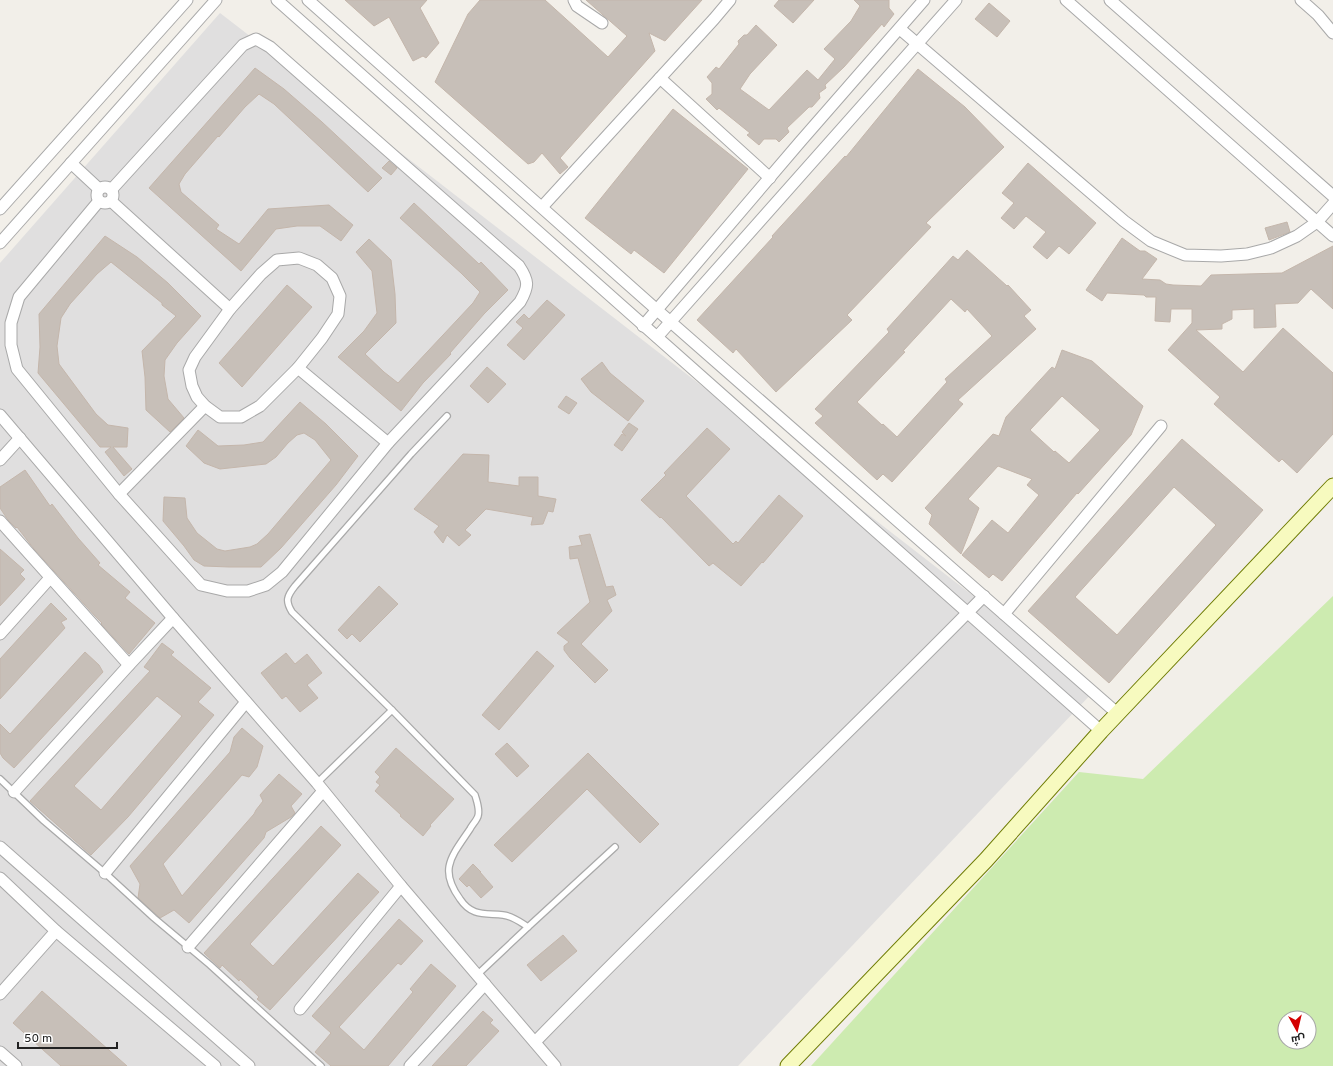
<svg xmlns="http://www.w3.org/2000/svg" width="1333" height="1066" viewBox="0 0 1333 1066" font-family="Overpass,Cairo,sans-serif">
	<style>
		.residential { fill: #e0dfdf }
		.grass { fill: #cdebb0; fill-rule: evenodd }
		.building { fill: #c7bfb8; stroke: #c4b6ab; fill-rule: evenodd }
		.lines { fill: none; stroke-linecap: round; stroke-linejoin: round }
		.lane-casing { stroke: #a9a9a9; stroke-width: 8 }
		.street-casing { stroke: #a9a9a9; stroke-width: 13 }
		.secondary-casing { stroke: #707d05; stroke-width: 17 }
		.lane { stroke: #fff; stroke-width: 5.5 }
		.street { stroke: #fff; stroke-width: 11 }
		.secondary { stroke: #f7fabf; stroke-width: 15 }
	</style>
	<rect width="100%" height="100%" fill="#f2efe9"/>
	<polygon class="residential" points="220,13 1095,690 738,1066 0,1066 0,263"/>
	<path class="grass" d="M1333,596V1066H811L1079,772L1143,779ZM1285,1018H1309V1042H1285Z"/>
	<g class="building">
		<polygon points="345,0 427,0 420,8 439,43 426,58 423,56 413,61 389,17 374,26"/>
		<polygon points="480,0 545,0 608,57 627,36 586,0 702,0 665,41 649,33 655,51 560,158 568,167 560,174 542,153 534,162 528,164 435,82 468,14"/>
		<polygon points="779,0 814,0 793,23 774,6"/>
		<polygon points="854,0 889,0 889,8 894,14 884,27 882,24 844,67 825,85 826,88 819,93 820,98 812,107 809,107 787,128 789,132 779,142 776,139 764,139 759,145 747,135 750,133 719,108 717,110 706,99 712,94 712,83 707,77 716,67 719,69 739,44 738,41 744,35 747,35 756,25 777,45 750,74 740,89 769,110 807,70 818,80 835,59 824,49 851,21 860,6"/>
		<polygon points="989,3 1010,21 997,37 975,19"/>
		<polygon points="255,68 284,89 322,122 382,178 368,192 274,104 259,94 245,107 219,137 218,136 185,174 179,184 181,192 219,225 216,229 239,244 268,209 329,205 353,225 341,241 320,226 297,226 276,229 241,271 149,188"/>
		<polygon points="918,69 965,107 1004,147 926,223 931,227 847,315 852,320 776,392 736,349 733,353 697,320 773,237 772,236 845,156 846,157"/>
		<polygon points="673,109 748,169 664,273 634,250 631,254 585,218"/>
		<polygon points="389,161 397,168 391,175 382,168"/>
		<polygon points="1028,163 1096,223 1069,254 1059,246 1047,259 1033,247 1046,232 1026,216 1014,229 1001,218 1014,203 1002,193"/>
		<polygon points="414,203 479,264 481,262 508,290 484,314 450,353 451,354 423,383 401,411 338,357 364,331 377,313 372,271 356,252 369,239 391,260 395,294 396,323 365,354 384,372 398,383 473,303 480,292 461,273 400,218"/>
		<polygon points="1287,222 1290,232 1269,240 1265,228"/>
		<polygon points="105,236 137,257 168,283 201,316 177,343 165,360 164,376 168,399 184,418 170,432 146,410 145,377 142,351 176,316 162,305 162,303 111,262 97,274 70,304 61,318 57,346 59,364 96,414 108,425 128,428 127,447 113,447 132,469 124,476 105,452 111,447 100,447 38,373 40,347 39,314"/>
		<polygon points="1122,238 1140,251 1145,251 1157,259 1142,279 1160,280 1166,284 1173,285 1201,286 1211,275 1282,273 1333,246 1333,309 1311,289 1298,303 1275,304 1276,327 1254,328 1254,309 1232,310 1232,319 1222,324 1222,329 1196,330 1243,372 1283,328 1333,373 1333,434 1297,473 1282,459 1279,462 1214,404 1220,397 1168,350 1192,323 1192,309 1171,309 1170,322 1155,321 1156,297 1146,297 1144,295 1107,293 1102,301 1086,290"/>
		<path d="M967,250L1007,286L1008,285L1031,310L1024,316L1036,329L958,400L963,404L892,482L883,474L877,480L815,423L823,416L815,409L889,332L887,329L953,256L958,260ZM951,299L965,312L967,309L992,336L945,379L947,382L897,437L883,424L882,425L857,402L905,352L903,351Z"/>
		<polygon points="287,285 312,307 242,387 219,363"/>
		<polygon points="547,300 565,315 524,360 507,345 523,328 516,322 524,314 529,319"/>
		<path d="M1062,350L1092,361L1143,406L1131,435L1078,494L1077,493L1002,581L993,574L989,578L962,555L992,520L1008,533L1039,495L1027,485L1032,479L998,466L968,499L979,508L961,554L929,524L932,515L925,508L993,434L999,436L1006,417L1052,367L1055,369ZM1062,396L1100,430L1069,463L1055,451L1054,452L1030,430Z"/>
		<polygon points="602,362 610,373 644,401 628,421 591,392 581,379"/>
		<polygon points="487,367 506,384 488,403 470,386"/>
		<polygon points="566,396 577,403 569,414 558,407"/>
		<polygon points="300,402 326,424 358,456 336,485 281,548 261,567 229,567 204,566 194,560 184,546 163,521 164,497 185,498 187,518 197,533 217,549 225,551 250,547 257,544 268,534 331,460 315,440 304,433 297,435 288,443 276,457 266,464 220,469 204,463 186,446 198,430 218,446 244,445 263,442"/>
		<polygon points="629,423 638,429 622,451 614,445 622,434 626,436 622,432"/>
		<polygon points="707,428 730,449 686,496 733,544 736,541 738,543 779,495 803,516 763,563 762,562 741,586 713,563 709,566 661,517 660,518 641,500 666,475 664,473"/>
		<path d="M1182,439L1263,510L1109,683L1028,611ZM1174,487L1216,525L1117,635L1075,597Z"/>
		<polygon points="463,454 489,455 488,482 519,486 519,477 538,477 538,496 556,499 553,512 548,511 543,524 531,525 533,517 486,509 465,530 471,535 459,546 447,535 443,543 434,532 439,526 414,509"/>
		<polygon points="25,470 50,506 52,504 78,538 100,563 98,565 130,592 125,598 155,623 129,654 101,624 102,623 95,616 34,549 17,527 16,528 8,520 0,508 0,487"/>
		<polygon points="590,534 606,587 613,586 616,595 607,600 612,611 581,644 608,670 595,683 570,658 564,650 564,646 569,642 557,633 590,602 578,558 570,559 569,547 582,545 579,536"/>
		<polygon points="0,549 24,570 20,574 25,579 0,606"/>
		<polygon points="379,586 398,604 360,642 352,634 347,639 338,630"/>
		<polygon points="51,603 67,619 61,622 65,628 0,699 0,659"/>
		<path d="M162,643L174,652L171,655L211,688L198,702L214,715L128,817L91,855L30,801L150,671L144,667ZM157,696L182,716L101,810L74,786Z"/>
		<polygon points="537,651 554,666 499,730 482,715"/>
		<polygon points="85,652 99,665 103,672 14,768 3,758 0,753 0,724 10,734"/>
		<polygon points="286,653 295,664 307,654 322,673 307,685 318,698 300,712 286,696 282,699 261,673"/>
		<polygon points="242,728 263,746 257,767 249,777 242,775 163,864 182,896 254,814 256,810 263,801 260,795 279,774 302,794 291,806 295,813 291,817 266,832 264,838 189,923 174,910 160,918 138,898 140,884 130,866 230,752 234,737"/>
		<polygon points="507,743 529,766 517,777 495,754"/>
		<polygon points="396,748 454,799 430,825 431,826 423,836 400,816 401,815 375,791 380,785 376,782 380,777 375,772"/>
		<polygon points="588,753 659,824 640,843 587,789 512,862 494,845"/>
		<polygon points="321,826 341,845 250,944 273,966 358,873 379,892 270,1010 257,999 259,997 240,979 239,981 222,965 220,968 204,953"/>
		<polygon points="473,864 481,872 480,872 493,887 481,898 469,885 467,887 459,879"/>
		<polygon points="399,919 423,941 401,965 398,963 339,1027 364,1050 413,992 410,989 431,964 456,986 388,1066 331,1066 315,1052 331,1033 312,1016"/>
		<polygon points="563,935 577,951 541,981 527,965"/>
		<polygon points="42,991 127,1066 61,1066 13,1023"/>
		<polygon points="483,1011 493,1020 490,1023 499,1031 466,1066 432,1066"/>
	</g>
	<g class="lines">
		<g class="lane-casing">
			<g id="lane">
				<path d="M447,416L411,454L295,586C287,596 285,601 292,612L392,710L475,795C477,802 480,809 478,816C477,820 472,825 470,829C452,856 438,869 460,899C472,917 485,913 503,915C513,916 520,922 528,927L477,975"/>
				<polyline points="0,779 44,821 105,873 154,918 210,965 321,1066"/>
				<polyline points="317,783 392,710"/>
				<polyline points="528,927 615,847"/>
			</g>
		</g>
		<g class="street-casing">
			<g id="street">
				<polyline points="277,0 1101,731"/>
				<polyline points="308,0 657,310 1118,714"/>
				<polyline points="574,0 577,6 602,23"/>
				<polyline points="1066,0 1333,236"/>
				<polyline points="1110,0 1333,196"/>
				<polyline points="1301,0 1318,15 1333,33"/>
				<polyline points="900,29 1124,221 1151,241 1185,255 1221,256 1247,254 1271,248 1297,236 1317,222 1333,204"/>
				<polyline points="660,78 770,178"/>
				<polyline points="71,163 99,189"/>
				<circle cx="105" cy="195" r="8"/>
				<path d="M99,201L19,297L11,323V345L17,369L119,494L201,585L227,591H248L266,585L282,572L388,443L520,302C529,286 529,281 519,266L270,47L256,39L243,45L112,189"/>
				<polyline points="111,201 230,309"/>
				<polyline points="542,207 714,19 730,0"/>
				<polyline points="0,209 187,0"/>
				<polyline points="0,243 216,0"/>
				<polygon points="299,258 317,265 332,278 340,296 338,314 322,338 298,368 260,406 241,417 220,417 205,406 197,397 192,386 189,370 195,357 230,309 261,274 277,260"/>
				<polyline points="643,326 800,142 924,0"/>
				<polyline points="657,337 956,0"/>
				<polyline points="298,368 388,443"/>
				<polyline points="0,415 173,618 317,783 401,886 555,1066"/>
				<polyline points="0,460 20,438"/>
				<polyline points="119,494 205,406"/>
				<polyline points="0,521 129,665"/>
				<polyline points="1004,614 1161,426"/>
				<polyline points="0,634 50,578"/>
				<polyline points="14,792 129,665 173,618"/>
				<polyline points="0,847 249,1066"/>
				<polyline points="105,873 246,702"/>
				<polyline points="0,878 56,931 215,1066"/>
				<polyline points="188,947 323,791"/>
				<polyline points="0,994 56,931"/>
				<polyline points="300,1009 401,886"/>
				<path d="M535,1042C682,891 836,747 984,596"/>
				<polyline points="0,1052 16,1066"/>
				<polyline points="410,1066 485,984"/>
			</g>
		</g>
		<g class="secondary-casing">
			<polyline id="secondary" points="788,1066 986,860 1101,731 1333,486"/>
		</g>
		<use href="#lane" class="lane"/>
		<use href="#street" class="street"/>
		<use href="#secondary" class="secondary"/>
	</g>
	<g transform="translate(1297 1030) rotate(172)"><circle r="19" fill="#ffffff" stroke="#a7a7a7"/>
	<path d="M0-3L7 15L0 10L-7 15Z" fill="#d40000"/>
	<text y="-6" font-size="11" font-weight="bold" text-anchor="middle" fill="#222222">ش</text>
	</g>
	<path d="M18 1042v6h99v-6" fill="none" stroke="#222222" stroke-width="2"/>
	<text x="24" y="1042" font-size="12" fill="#222222" stroke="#ffffff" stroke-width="3" paint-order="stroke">50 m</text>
</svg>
